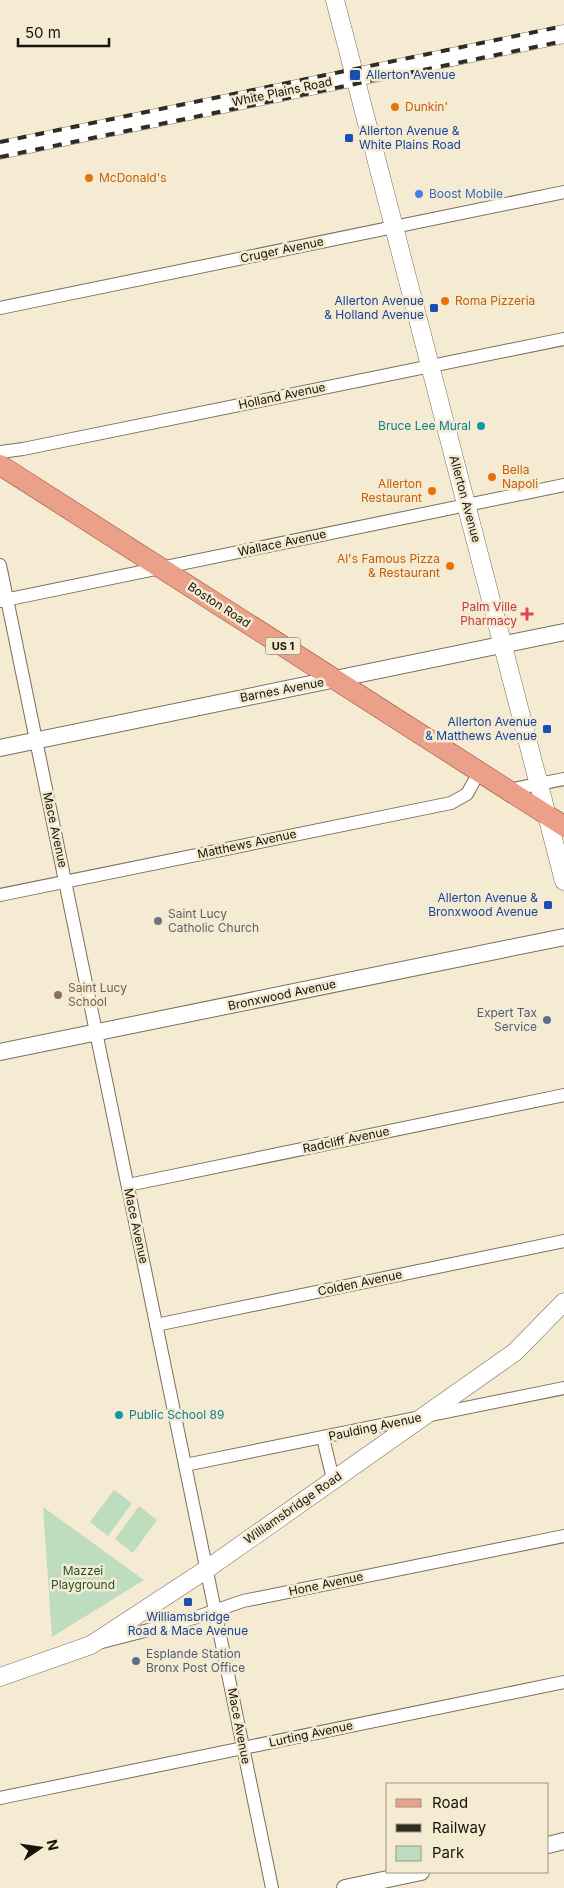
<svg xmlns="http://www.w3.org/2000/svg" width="564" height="1888" viewBox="0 0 564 1888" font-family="Inter,sans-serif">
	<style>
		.green { fill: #bdddbe }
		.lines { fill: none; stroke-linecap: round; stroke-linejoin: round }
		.minor-casing { stroke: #7a705b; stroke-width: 14 }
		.tertiary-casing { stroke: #7a705b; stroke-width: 18 }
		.secondary-casing { stroke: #7a705b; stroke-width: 19 }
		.primary-casing { stroke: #98452a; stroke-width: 21 }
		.minor { stroke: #fff; stroke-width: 12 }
		.tertiary { stroke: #fff; stroke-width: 16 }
		.secondary { stroke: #fff; stroke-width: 18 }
		.primary { stroke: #eba089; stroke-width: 20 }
		.rail { stroke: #312c22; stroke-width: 4; stroke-dasharray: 9 9; stroke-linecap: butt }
		.transit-dot { fill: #1a4fb4; stroke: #f5ebd3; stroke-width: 2 }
		.food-dot { fill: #e8710a; stroke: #f5ebd3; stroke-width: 2 }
		.shop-dot { fill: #3f7fe0; stroke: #f5ebd3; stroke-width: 2 }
		.culture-dot { fill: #0f9aa8; stroke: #f5ebd3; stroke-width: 2 }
		.health-dot { fill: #e0444e; stroke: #f5ebd3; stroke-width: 2 }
		.worship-dot { fill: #6b7280; stroke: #f5ebd3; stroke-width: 2 }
		.education-dot { fill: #8d6e63; stroke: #f5ebd3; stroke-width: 2 }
		.service-dot { fill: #5c6f8a; stroke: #f5ebd3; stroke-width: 2 }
		.labels { text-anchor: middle; stroke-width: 5; stroke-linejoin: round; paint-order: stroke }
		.shield { fill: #f5ebd3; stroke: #5a5447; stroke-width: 1 }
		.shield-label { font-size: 11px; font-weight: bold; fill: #17130b }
		.transit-label { font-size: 12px; fill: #164399; stroke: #f5ebd3; text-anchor: end }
		.street-label { font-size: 12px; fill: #17130b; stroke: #f5ebd3 }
		.food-label { font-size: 12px; fill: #c56008; stroke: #f5ebd3; text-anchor: start }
		.shop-label { font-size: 12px; fill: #366cbe; stroke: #f5ebd3; text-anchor: start }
		.culture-label { font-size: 12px; fill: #0d838f; stroke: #f5ebd3; text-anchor: end }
		.health-label { font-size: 12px; fill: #be3a42; stroke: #f5ebd3; text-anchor: end }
		.worship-label { font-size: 12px; fill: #5b616d; stroke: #f5ebd3; text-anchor: start }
		.education-label { font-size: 12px; fill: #785e54; stroke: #f5ebd3; text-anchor: start }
		.service-label { font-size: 12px; fill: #4e5e75; stroke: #f5ebd3; text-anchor: end }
		.park-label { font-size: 12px; fill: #25532a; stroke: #f5ebd3 }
	</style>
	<rect width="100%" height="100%" fill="#f5ebd3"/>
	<g class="green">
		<polygon points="114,1490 132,1503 108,1536 90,1522"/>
		<polygon points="139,1506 157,1520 133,1553 115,1539"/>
		<polygon points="43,1507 144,1580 52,1637"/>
	</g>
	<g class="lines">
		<g class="minor-casing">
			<g id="minor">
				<polyline points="0,308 564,192"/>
				<polyline points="0,452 23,449 564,339"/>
				<polyline points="0,565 272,1888"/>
				<polyline points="0,601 564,485"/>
				<polyline points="508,790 564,779"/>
				<polyline points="0,895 451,803 467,794 479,772"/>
				<polyline points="128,1185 564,1095"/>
				<polyline points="156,1325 564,1241"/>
				<polyline points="323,1438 333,1479"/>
				<polyline points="185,1465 564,1388"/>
				<polyline points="102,1642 191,1619 243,1601 564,1536"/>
				<polyline points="0,1798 564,1682"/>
			</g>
		</g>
		<g class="tertiary-casing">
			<g id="tertiary">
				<polyline points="0,748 564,632"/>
				<polyline points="0,1052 564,937"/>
				<polyline points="548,1845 564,1841"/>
				<polyline points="345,1888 421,1872"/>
			</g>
		</g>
		<g class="secondary-casing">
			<g id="secondary">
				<polyline points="335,0 564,881"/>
				<polyline points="0,150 564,34"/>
				<polyline points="0,1677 91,1645 207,1569 515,1352 564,1302"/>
			</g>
		</g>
		<g class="primary-casing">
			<polyline id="primary" points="0,465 564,826"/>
		</g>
		<use href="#minor" class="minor"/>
		<use href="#tertiary" class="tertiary"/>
		<use href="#secondary" class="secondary"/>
		<use href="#primary" class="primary"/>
		<g class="rail">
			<polyline points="0,142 564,26"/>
			<polyline points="0,157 564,41"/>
		</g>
	</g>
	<g class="transit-dot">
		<rect x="349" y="69" width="12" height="12" rx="2.5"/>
		<rect x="344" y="133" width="10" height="10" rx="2.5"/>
		<rect x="429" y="303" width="10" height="10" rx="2.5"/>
		<rect x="542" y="724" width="10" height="10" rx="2.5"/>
		<rect x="543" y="900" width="10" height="10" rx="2.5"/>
		<rect x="183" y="1597" width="10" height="10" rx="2.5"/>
	</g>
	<g class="food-dot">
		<circle cx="395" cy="107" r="5"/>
		<circle cx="89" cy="178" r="5"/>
		<circle cx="445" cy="301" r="5"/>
		<circle cx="492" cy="477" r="5"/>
		<circle cx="432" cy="491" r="5"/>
		<circle cx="450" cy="566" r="5"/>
	</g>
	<circle class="shop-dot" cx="419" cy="194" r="5"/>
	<g class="culture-dot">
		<circle cx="481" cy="426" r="5"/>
		<circle cx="119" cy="1415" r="5"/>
	</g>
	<path class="health-dot" d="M524.5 606.5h5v5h5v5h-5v5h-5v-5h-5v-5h5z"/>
	<circle class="worship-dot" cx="158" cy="921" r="5"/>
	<circle class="education-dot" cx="58" cy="995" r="5"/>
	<g class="service-dot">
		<circle cx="547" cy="1020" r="5"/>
		<circle cx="136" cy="1661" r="5"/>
	</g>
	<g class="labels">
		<rect class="shield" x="265.5" y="637.5" width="35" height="17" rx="4"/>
		<g class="shield-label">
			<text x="283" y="650">US 1</text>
		</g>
		<g class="transit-label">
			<text x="366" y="79" text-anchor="start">Allerton Avenue</text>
			<text x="359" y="135" text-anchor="start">Allerton Avenue &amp;<tspan x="359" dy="14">White Plains Road</tspan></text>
			<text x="424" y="305">Allerton Avenue<tspan x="424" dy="14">&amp; Holland Avenue</tspan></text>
			<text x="537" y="726">Allerton Avenue<tspan x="537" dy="14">&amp; Matthews Avenue</tspan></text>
			<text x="538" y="902">Allerton Avenue &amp;<tspan x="538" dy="14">Bronxwood Avenue</tspan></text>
			<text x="188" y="1621" text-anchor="middle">Williamsbridge<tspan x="188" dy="14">Road &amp; Mace Avenue</tspan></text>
		</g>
		<g class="street-label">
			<text transform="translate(282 92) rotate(-12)" y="4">White Plains Road</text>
			<text transform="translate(282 250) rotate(-12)" y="4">Cruger Avenue</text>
			<text transform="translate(282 396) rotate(-12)" y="4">Holland Avenue</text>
			<text transform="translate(465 499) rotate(75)" y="4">Allerton Avenue</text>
			<text transform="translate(282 543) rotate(-12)" y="4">Wallace Avenue</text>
			<text transform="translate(219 605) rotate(33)" y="4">Boston Road</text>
			<text transform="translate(282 690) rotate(-11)" y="4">Barnes Avenue</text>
			<text transform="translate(55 830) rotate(78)" y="4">Mace Avenue</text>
			<text transform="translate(247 844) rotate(-12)" y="4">Matthews Avenue</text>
			<text transform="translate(282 995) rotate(-12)" y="4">Bronxwood Avenue</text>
			<text transform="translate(346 1140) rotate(-12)" y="4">Radcliff Avenue</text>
			<text transform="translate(136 1226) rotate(78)" y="4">Mace Avenue</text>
			<text transform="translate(360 1283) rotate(-12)" y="4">Colden Avenue</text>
			<text transform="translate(375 1427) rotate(-12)" y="4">Paulding Avenue</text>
			<text transform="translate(293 1508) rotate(-35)" y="4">Williamsbridge Road</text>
			<text transform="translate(326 1584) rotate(-12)" y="4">Hone Avenue</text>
			<text transform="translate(239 1726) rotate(79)" y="4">Mace Avenue</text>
			<text transform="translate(311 1734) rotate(-12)" y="4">Lurting Avenue</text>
		</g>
		<g class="food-label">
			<text x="405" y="111">Dunkin'</text>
			<text x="99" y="182">McDonald's</text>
			<text x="455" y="305">Roma Pizzeria</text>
			<text x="502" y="474">Bella<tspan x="502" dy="14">Napoli</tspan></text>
			<text x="422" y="488" text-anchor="end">Allerton<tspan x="422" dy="14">Restaurant</tspan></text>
			<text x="440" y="563" text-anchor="end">Al's Famous Pizza<tspan x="440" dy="14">&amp; Restaurant</tspan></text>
		</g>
		<g class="shop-label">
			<text x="429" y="198">Boost Mobile</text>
		</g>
		<g class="culture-label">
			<text x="471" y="430">Bruce Lee Mural</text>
			<text x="129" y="1419" text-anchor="start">Public School 89</text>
		</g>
		<g class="health-label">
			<text x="517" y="611">Palm Ville<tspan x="517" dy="14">Pharmacy</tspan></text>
		</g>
		<g class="worship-label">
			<text x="168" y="918">Saint Lucy<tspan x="168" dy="14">Catholic Church</tspan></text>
		</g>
		<g class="education-label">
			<text x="68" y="992">Saint Lucy<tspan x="68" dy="14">School</tspan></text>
		</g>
		<g class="service-label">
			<text x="537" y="1017">Expert Tax<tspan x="537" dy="14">Service</tspan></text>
			<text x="146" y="1658" text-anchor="start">Esplande Station<tspan x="146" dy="14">Bronx Post Office</tspan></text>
		</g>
		<g class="park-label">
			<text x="83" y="1575">Mazzei<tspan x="83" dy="14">Playground</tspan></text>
		</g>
	</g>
	<rect x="386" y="1783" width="162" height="90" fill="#f5ebd3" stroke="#9c9583"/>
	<rect x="396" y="1799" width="25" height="8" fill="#eba089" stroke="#9c9583"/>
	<text x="432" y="1808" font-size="15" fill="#17130b">Road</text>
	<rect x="396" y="1824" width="25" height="8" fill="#312c22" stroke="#9c9583"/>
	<text x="432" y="1833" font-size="15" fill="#17130b">Railway</text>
	<rect x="396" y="1846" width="25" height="15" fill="#bdddbe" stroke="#9c9583"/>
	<text x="432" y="1858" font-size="15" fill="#17130b">Park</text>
	<g transform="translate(40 1848) rotate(77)" stroke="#f5ebd3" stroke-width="4" paint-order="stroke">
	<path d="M0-4L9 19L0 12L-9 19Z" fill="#17130b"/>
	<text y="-8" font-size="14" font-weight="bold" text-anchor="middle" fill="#17130b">N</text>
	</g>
	<path d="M18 38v8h91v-8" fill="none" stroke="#17130b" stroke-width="2.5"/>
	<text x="25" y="38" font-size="15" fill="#17130b" stroke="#f5ebd3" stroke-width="4" paint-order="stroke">50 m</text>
</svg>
